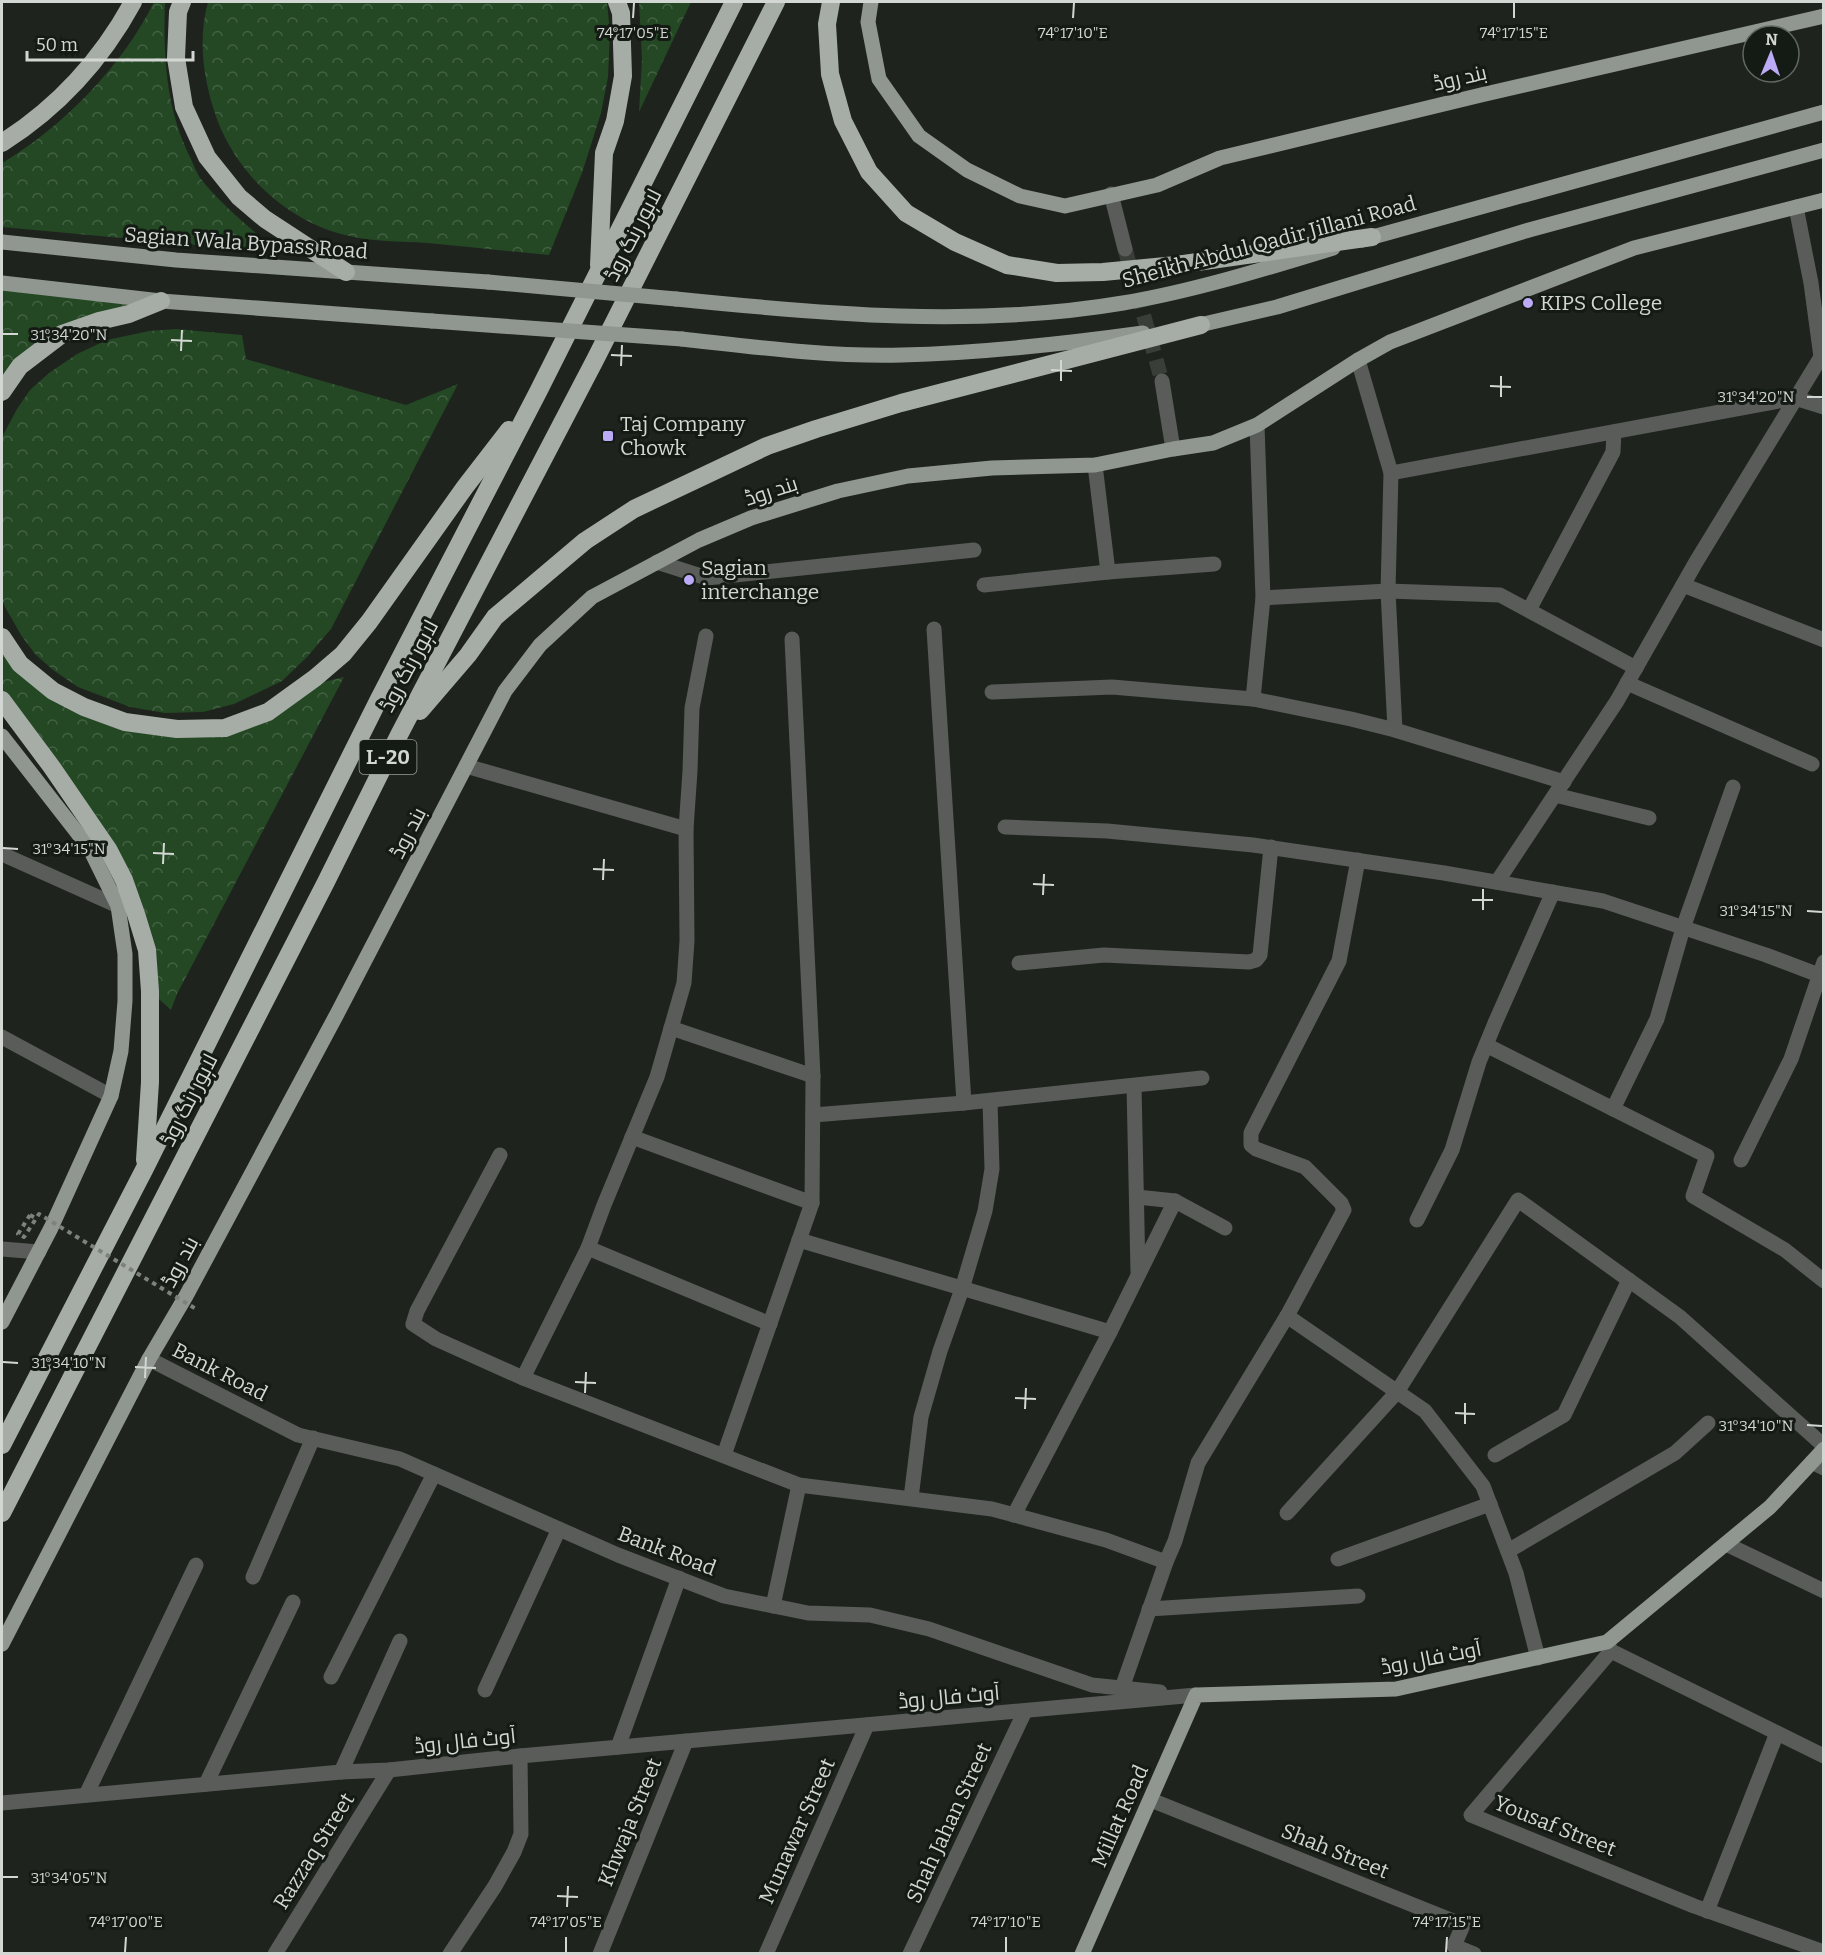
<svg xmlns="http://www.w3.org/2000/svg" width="1825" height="1955" viewBox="0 0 1825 1955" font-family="Bitter,Cairo,serif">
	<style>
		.forest { fill: url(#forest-crowns) }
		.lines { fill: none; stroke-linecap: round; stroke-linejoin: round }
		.minor-tunnel { stroke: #393e38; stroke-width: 15; stroke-dasharray: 15 8; stroke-linecap: butt }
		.path { stroke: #7d827d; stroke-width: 4; stroke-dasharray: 4.5 4.5; stroke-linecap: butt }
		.minor { stroke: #595c59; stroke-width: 15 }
		.major { stroke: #909690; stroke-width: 15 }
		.highway { stroke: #a6ada6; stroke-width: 18 }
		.path-bridge { stroke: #7d827d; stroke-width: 4; stroke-dasharray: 4.5 4.5; stroke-linecap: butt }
		.major-bridge { stroke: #909690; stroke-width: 15 }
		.ticks { fill: none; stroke: #d3d7d3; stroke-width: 2 }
		.poi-dot { fill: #bbaaf6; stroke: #141a14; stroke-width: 2 }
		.labels { text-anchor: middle; stroke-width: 6; stroke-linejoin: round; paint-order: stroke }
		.shield { fill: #141a14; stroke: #9a9e9a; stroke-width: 1.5 }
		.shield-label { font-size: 20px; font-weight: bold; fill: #d3d7d3 }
		.street-label { font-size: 21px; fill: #d3d7d3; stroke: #141a14 }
		.poi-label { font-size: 21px; fill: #d3d7d3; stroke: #141a14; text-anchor: start }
		.ticks-label { font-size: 15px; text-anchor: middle; fill: #d3d7d3; stroke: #141a14; stroke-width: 6; stroke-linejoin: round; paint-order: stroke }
	</style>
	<defs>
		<pattern id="forest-crowns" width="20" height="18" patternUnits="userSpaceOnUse" patternTransform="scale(1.5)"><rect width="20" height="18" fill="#244724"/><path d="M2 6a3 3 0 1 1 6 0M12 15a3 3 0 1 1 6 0" fill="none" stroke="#436143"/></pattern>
	</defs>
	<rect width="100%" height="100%" fill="#1e231d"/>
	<g class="forest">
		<path d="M154,2H165C163,56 166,110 191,159C194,166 197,174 201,179C222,206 250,227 275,250L230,248L2,227V163C63,127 123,65 154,2Z"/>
		<path d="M208,2H607L610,33L608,77L601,113L582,173L549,255C508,251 468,247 427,243C400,241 371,242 345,235C288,221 240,177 218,122C204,84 197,41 208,2Z"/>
		<polygon points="639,2 691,2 639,112 642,59"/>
		<polygon points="2,283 161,301 62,334 2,392"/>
		<polygon points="176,329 242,335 246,359 406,405 458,384 331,629 307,657 282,681 234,704 203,712 165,713 130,707 78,687 53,670 35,654 21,635 5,607 2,599 2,437 17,409 30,390 49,373 77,354 107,340 149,331"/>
		<polygon points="2,655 20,664 84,708 225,728 303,687 344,677 177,994 171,1010 150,991 124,880 2,700"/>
	</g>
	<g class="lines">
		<polyline class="minor-tunnel" points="1125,249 1162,381"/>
		<polyline class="path" points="30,1215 37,1219"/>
		<g class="minor">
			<polyline points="1111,194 1125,249"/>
			<polyline points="1358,360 1391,473 1388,591 1395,730"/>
			<polyline points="1162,381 1173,449"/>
			<polyline points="1095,465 1108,572"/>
			<polyline points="1391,473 1795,398 1824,407"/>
			<polyline points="657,562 707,578 974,550"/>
			<polyline points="984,585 1108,572 1214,564"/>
			<polyline points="1683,585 1824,640"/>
			<polyline points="1263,598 1388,591 1500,595 1636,668"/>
			<polyline points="1529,610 1613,452 1614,432"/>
			<polyline points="934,629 964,1103"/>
			<polyline points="1627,683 1812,764"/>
			<polyline points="992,692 1112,687 1253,699 1351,719 1395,730 1564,782"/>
			<polyline points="1253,699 1263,598 1257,425"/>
			<polyline points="466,766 686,829"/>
			<polyline points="1555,795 1649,818"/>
			<polyline points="1005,827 1107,831 1253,845 1444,873 1603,901 1766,955 1824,977"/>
			<polyline points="2,854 118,906"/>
			<polyline points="1497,882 1617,701 1696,562 1821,357 1811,283 1796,207"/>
			<polyline points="1019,963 1104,955 1249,962 1256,960 1260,955 1271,847"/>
			<polyline points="671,1028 813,1076"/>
			<polyline points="2,1037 111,1096"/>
			<polyline points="1486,1045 1707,1156 1693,1196 1785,1250 1824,1281"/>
			<polyline points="1134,1086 1138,1272"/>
			<polyline points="1613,1109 1657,1019 1683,928 1733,787"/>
			<polyline points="813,1115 964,1103 1202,1078"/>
			<polyline points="632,1137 812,1203"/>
			<polyline points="500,1155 417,1311 413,1324 436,1339 523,1378 799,1485 992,1509 1106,1540 1166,1562"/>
			<polyline points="1741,1160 1791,1059 1824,962"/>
			<polyline points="1137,1197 1175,1201 1225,1228"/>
			<polyline points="1417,1220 1452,1150 1479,1062 1495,1023 1553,892"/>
			<polyline points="799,1240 1110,1332"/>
			<polyline points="588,1248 770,1324"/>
			<polyline points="2,1249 39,1252"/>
			<polyline points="1287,1316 1425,1411 1483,1486 1516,1573 1538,1658"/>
			<polyline points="149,1359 298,1435 400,1459 618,1555 724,1596 808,1613 870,1615 929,1629 1092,1685 1160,1692"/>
			<polyline points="523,1378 588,1248 604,1205 657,1077 684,983 687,941 686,829 690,771 692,708 706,636"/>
			<polyline points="724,1455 812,1203 813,1076 792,639"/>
			<polyline points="1495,1455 1564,1415 1629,1280"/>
			<polyline points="1812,1462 1824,1468"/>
			<polyline points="911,1498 921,1417 940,1351 962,1289 985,1211 992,1169 990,1101"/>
			<polyline points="1287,1513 1397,1392 1518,1200 1680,1317 1824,1446"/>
			<polyline points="1014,1515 1110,1332 1175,1201"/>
			<polyline points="1726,1544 1824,1591"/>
			<polyline points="1508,1551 1675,1453 1708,1423"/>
			<polyline points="1338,1559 1490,1504"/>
			<polyline points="253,1577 313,1438"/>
			<polyline points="773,1606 799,1485"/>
			<polyline points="1149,1609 1358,1596"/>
			<polyline points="1607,1642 1611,1651 1824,1756"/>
			<polyline points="1611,1651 1471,1815 1694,1906 1824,1952"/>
			<polyline points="331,1677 434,1474"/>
			<polyline points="1122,1688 1166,1562 1175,1541 1198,1463 1287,1316 1344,1210 1341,1203 1305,1167 1256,1149 1251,1145 1251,1133 1339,961 1358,860"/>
			<polyline points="485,1690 559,1529"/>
			<polyline points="618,1747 679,1578"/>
			<polyline points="341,1772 400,1641"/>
			<polyline points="206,1784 293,1602"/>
			<polyline points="86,1795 196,1565"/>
			<polyline points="1151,1800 1463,1925 1454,1946 1474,1954"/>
			<polyline points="2,1803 341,1772 389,1770 520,1756 1196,1695"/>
			<polyline points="1707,1911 1777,1733"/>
			<polyline points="275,1954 389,1770"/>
			<polyline points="450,1954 495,1886 514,1852 521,1834 520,1756"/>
			<polyline points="600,1954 686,1741"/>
			<polyline points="766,1954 867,1725"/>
			<polyline points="910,1954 1025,1711"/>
		</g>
		<g class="major">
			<polyline points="871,2 868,22 879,79 919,136 967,170 1020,196 1065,206 1157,185 1220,158 1481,95 1824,16"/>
			<polyline points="1362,240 1824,112"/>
			<polyline points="2,242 176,260 488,282"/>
			<polyline points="2,283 161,301 432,321"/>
			<path d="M676,299C823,314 976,328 1123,303C1193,291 1265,269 1333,248"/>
			<polyline points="1191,327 1277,307 1529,230 1824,150"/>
			<path d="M682,339C755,347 828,357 902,355C982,353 1063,344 1143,333"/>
			<polyline points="2,736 90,849 118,906 125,954 125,1001 121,1051 111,1096 51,1228 2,1322"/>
			<polyline points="2,1644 149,1359 186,1296 337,1014 505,691 540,645 592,597 699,540 751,518 838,491 908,476 992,468 1095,465 1173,449 1213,443 1257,425 1358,360 1390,342 1634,248 1824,200"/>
			<polyline points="1082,1954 1196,1695 1396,1689 1607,1642 1770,1507 1824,1449"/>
		</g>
		<g class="highway">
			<polyline points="182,2 178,12 176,58 184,107 207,157 239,197 265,219 346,272"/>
			<polyline points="831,2 827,24 830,74 843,121 869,172 906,213 955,242 1007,265 1057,273 1103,272 1176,265 1372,237"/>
			<path d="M2,143C57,108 102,59 133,2"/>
			<polyline points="599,265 604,153 615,121 623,76 621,13 617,2"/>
			<polyline points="2,392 20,366 62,334 99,321 129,314 161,301"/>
			<polyline points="2,637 20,664 53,691 84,707 125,722 177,729 225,728 268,712 315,678 343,654 369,622 465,487 509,430"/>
			<polyline points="2,700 51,766 108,849 124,880 136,914 147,950 150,991 150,1082 145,1160"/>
			<polyline points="420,711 468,655 495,617 585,541 634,509 767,446 816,429 901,403 1201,325"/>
			<polyline points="2,1445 145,1168 379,699 538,392 734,2"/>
			<polyline points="2,1513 326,882 399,735 595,360 776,2"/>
		</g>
		<polyline class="path-bridge" points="30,1215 18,1234 24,1237 39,1214 196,1309"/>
		<g class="major-bridge">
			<polyline points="488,282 676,299"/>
			<polyline points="432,321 682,339"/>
		</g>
	</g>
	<path class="ticks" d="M633,18L634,3M1073,18L1074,3M1514,18V3M3,334H18M171,340L192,341M181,351L182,330M611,355L632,356M621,366L622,345M1051,370L1072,371M1061,381V360M1490,386L1511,387M1501,397V376M1807,397H1822M3,848L18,849M153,853L174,854M163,864L164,843M593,869L614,870M603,880L604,859M1033,884L1054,885M1043,895L1044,874M1472,900H1493M1483,910V889M1807,911L1822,912M3,1362L18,1363M135,1367L156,1368M145,1378L146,1357M575,1382L596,1383M585,1393L586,1372M1015,1398L1036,1399M1025,1409L1026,1388M1455,1413L1475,1414M1465,1424V1403M1807,1425L1822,1426M3,1877H18M557,1896L578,1897M567,1907L568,1886M125,1952L126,1937M566,1952V1937M1006,1952V1937M1446,1952L1447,1937"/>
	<g class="poi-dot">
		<circle cx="1528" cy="303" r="6"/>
		<rect x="602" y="430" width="12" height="12" rx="3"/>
		<circle cx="689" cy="580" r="6"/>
	</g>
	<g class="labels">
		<rect class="shield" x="359.5" y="740" width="57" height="34" rx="4.5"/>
		<g class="shield-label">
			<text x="388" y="764">L-20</text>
		</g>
		<g class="street-label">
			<text transform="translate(1460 78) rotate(-13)" y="7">بند روڈ</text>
			<text transform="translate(633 235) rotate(-63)" y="7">لاہور رنگ روڈ</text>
			<text transform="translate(1269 242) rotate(-15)" y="7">Sheikh Abdul Qadir Jillani Road</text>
			<text transform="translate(246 243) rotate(4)" y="7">Sagian Wala Bypass Road</text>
			<text transform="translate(771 491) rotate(-18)" y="7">بند روڈ</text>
			<text transform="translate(409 666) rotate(-62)" y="7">لاہور رنگ روڈ</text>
			<text transform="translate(408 833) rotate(-63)" y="7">بند روڈ</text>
			<text transform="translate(189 1100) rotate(-63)" y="7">لاہور رنگ روڈ</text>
			<text transform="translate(180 1262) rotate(-62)" y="7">بند روڈ</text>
			<text transform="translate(220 1372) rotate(27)" y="7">Bank Road</text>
			<text transform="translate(667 1551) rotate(21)" y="7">Bank Road</text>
			<text transform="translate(1431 1658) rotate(-11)" y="7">آوٹ فال روڈ</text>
			<text transform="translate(949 1697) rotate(-5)" y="7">آوٹ فال روڈ</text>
			<text transform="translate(465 1741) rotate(-6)" y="7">آوٹ فال روڈ</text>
			<text transform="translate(1120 1816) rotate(-66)" y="7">Millat Road</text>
			<text transform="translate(630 1822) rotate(-68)" y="7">Khwaja Street</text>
			<text transform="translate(949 1823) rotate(-65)" y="7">Shah Jahan Street</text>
			<text transform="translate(1555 1826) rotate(22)" y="7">Yousaf Street</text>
			<text transform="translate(797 1831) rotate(-66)" y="7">Munawar Street</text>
			<text transform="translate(314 1851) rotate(-58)" y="7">Razzaq Street</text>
			<text transform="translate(1335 1851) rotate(22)" y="7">Shah Street</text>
		</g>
		<g class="poi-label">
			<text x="1540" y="310">KIPS College</text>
			<text x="620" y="431">Taj Company<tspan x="620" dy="24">Chowk</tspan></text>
			<text x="701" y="575">Sagian<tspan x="701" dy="24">interchange</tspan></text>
		</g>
	</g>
	<g class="ticks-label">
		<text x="633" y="38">74°17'05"E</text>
		<text x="1073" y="38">74°17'10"E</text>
		<text x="1514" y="38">74°17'15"E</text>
		<text x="69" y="340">31°34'20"N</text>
		<text x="1756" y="402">31°34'20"N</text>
		<text x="69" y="854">31°34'15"N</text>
		<text x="1756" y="916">31°34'15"N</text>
		<text x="69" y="1368">31°34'10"N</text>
		<text x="1756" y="1431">31°34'10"N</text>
		<text x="69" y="1883">31°34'05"N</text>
		<text x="126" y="1927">74°17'00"E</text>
		<text x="566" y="1927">74°17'05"E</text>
		<text x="1006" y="1927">74°17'10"E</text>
		<text x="1447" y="1927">74°17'15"E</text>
	</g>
	<rect width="1825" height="1955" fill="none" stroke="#d3d7d3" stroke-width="6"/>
	<g transform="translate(1771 54) rotate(2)"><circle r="28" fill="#141a14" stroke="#606660" stroke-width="1.5"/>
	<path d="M0-4.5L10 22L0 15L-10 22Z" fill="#bbaaf6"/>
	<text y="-9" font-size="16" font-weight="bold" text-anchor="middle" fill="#d3d7d3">N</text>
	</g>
	<path d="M27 51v9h166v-9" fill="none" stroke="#d3d7d3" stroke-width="3"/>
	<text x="36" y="51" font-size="18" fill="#d3d7d3" stroke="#141a14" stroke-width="4.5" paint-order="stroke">50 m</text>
</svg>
